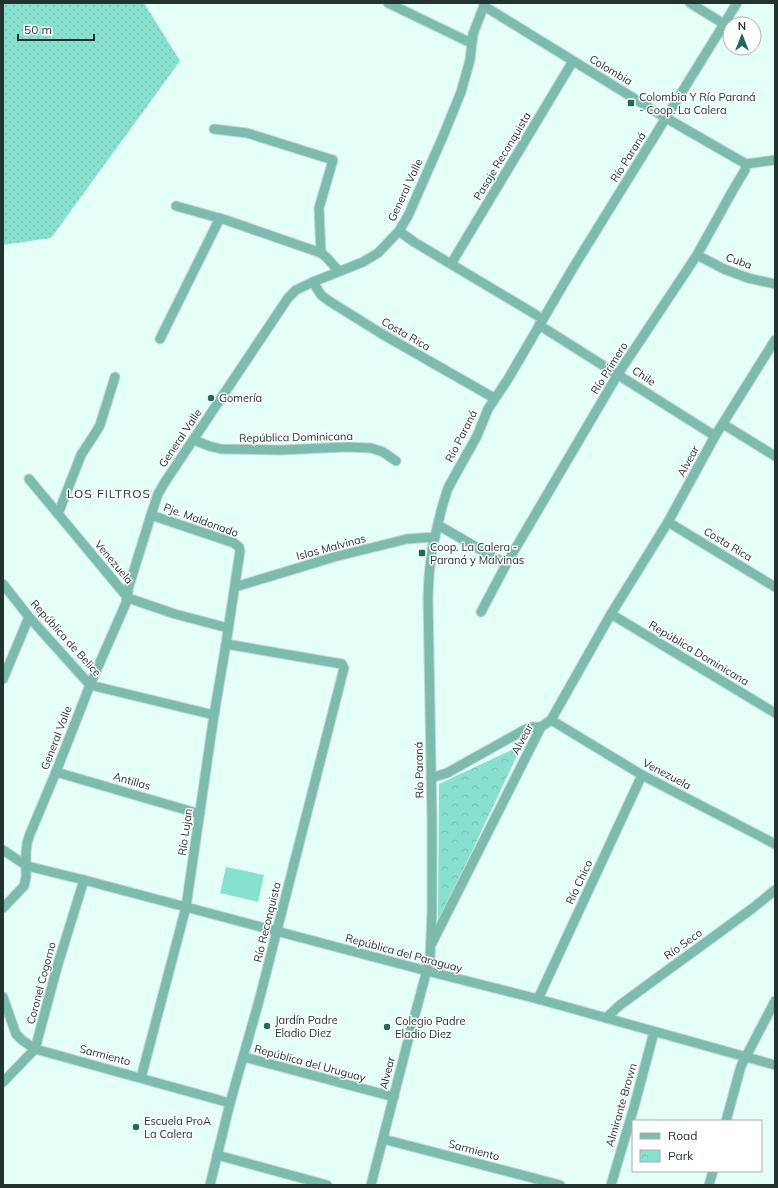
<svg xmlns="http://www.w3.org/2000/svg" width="778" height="1188" viewBox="0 0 778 1188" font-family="Mulish,sans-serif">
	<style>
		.grass { fill: url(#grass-dots) }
		.park { fill: url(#park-crowns) }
		.garden { fill: #88e0cf }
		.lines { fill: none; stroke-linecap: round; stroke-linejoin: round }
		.street-casing { stroke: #c1dad4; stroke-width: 11 }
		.street { stroke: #7cbbae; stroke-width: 9 }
		.poi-dot { fill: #22695d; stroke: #fff; stroke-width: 1.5 }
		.labels { text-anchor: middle; stroke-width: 3; stroke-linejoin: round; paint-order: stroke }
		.street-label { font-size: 11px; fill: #233430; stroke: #fff }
		.poi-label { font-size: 11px; fill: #233430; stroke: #fff; text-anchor: start }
		.neighbourhood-label { font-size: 12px; letter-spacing: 1px; fill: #233430; stroke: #fff }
	</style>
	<defs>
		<pattern id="grass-dots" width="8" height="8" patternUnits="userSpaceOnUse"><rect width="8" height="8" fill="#88e0cf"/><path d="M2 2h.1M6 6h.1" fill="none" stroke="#75c1b2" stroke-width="1.8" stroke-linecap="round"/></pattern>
		<pattern id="park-crowns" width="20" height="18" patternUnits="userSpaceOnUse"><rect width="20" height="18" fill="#88e0cf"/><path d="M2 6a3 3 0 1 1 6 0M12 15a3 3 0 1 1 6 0" fill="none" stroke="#75c1b2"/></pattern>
	</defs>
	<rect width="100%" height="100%" fill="#e4fef8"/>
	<polygon class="grass" points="3,3 144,3 180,61 51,238 3,245"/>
	<polygon class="park" points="522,745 438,923 439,784"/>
	<polygon class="garden" points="226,867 264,875 258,902 220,893"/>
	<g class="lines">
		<g class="street-casing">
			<g id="street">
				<polyline points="388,3 471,43"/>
				<polyline points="690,3 724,24"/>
				<polyline points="484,6 666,118 746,164"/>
				<polyline points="214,129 247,133 333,160 319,208 321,253"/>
				<polyline points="176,206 226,220 321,253 326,257 339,271"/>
				<polyline points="399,231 414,242 543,319"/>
				<polyline points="697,255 724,269 748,278 775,284"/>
				<polyline points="451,264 573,61"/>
				<polyline points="313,282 321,295 329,301 382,334 494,398"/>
				<polyline points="539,325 715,436"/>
				<polyline points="160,339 220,218"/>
				<polyline points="723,424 775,456"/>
				<polyline points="194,440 209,446 221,449 281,450 346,447 371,448 383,452 396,461"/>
				<polyline points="29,479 128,598 175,614 228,628"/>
				<polyline points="58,514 81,455 96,432 100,425 115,377"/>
				<polyline points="668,522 775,587"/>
				<polyline points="438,525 495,558 501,561 508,561"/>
				<polyline points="3,584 29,617 90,685 214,715"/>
				<polyline points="235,587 334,557 407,539 435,537"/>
				<polyline points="481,612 508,561 618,374 697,255 733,190 745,170 746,164 775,160"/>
				<polyline points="611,614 775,713"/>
				<polyline points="3,679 29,617"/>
				<polyline points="551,720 642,775 775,844"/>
				<polyline points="56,772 200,814"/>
				<polyline points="431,778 447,773 524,730 531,727 541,727"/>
				<polyline points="3,850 27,866 84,880 427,971 538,999 775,1065"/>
				<polyline points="3,908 24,886 26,877 26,853 27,843 30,834 56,772 90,685 126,603 129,586 151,515 158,494 165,482 288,298 296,290 313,282 363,262 378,253 399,231 408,216 444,134 461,92 470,60 473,34 485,3"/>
				<polyline points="432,943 541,727 551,720 611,614 668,522 715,436 775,340"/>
				<polyline points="3,997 16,1034 22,1040 35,1049 230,1103"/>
				<polyline points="538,999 642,775"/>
				<polyline points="606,1018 620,1005 753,908 775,890"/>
				<polyline points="244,1057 394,1097"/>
				<polyline points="141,1078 186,907 214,715 226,644 240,551 239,547 234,543 151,515"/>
				<polyline points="3,1082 35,1049 58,964 84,880"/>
				<polyline points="726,1121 741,1066 775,1001"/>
				<polyline points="383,1139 560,1185"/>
				<polyline points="217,1155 327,1185"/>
				<polyline points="210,1185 230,1103 259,1001 344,668 342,664 226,644"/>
				<polyline points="371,1185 410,1033 430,959 432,911 432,820 428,598 429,576 432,549 442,507 448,488 477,436 488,409 508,379 573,268 737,3"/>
				<polyline points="611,1185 634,1107 654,1032"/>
				<polyline points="709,1185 713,1171"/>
			</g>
		</g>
		<use href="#street" class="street"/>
	</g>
	<g class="poi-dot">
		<rect x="627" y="99" width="8" height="8" rx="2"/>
		<circle cx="211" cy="398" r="4"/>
		<rect x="418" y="549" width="8" height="8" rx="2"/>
		<circle cx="267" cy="1026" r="4"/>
		<circle cx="387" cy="1027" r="4"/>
		<circle cx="136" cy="1127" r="4"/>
	</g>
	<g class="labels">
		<g class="street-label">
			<text transform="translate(611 70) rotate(31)" y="4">Colombia</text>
			<text transform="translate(502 156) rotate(-59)" y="4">Pasaje Reconquista</text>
			<text transform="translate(628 157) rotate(-58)" y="4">Río Paraná</text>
			<text transform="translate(405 190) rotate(-65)" y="4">General Valle</text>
			<text transform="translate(739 261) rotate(20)" y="4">Cuba</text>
			<text transform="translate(406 334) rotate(30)" y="4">Costa Rica</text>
			<text transform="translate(609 368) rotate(-58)" y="4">Río Primero</text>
			<text transform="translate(644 376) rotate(33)" y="4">Chile</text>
			<text transform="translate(461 436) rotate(-63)" y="4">Río Paraná</text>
			<text transform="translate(296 437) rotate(-1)" y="4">República Dominicana</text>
			<text transform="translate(180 438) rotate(-56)" y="4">General Valle</text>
			<text transform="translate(688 461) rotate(-61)" y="4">Alvear</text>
			<text transform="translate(201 520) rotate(20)" y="4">Pje. Maldonado</text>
			<text transform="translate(728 544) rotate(31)" y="4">Costa Rica</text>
			<text transform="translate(331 547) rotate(-15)" y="4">Islas Malvinas</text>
			<text transform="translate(114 562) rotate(50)" y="4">Venezuela</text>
			<text transform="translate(66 638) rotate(48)" y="4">República de Belice</text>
			<text transform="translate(699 653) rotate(31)" y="4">República Dominicana</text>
			<text transform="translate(56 738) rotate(-69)" y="4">General Valle</text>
			<text transform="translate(522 739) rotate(-62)" y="4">Alvear</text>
			<text transform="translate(419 770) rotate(-91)" y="4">Río Paraná</text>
			<text transform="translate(667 774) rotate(28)" y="4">Venezuela</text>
			<text transform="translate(132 781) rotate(16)" y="4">Antillas</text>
			<text transform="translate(185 832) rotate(-82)" y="4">Río Lujan</text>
			<text transform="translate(579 882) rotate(-65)" y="4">Río Chico</text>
			<text transform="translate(267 922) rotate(-76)" y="4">Río Reconquista</text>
			<text transform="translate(683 944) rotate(-36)" y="4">Río Seco</text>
			<text transform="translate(404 953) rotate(15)" y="4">República del Paraguay</text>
			<text transform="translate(41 983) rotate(-75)" y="4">Coronel Cogorno</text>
			<text transform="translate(105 1055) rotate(15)" y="4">Sarmiento</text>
			<text transform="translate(310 1063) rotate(15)" y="4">República del Uruguay</text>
			<text transform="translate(387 1073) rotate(-76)" y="4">Alvear</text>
			<text transform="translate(621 1105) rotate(-74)" y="4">Almirante Brown</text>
			<text transform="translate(474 1150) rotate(15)" y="4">Sarmiento</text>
		</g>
		<g class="poi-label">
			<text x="639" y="101">Colombia Y Río Paraná<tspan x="639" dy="13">- Coop. La Calera</tspan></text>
			<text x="219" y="402">Gomería</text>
			<text x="430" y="551">Coop. La Calera -<tspan x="430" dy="13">Paraná y Malvinas</tspan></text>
			<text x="275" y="1024">Jardín Padre<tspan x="275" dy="13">Eladio Diez</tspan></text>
			<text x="395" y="1025">Colegio Padre<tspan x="395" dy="13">Eladio Diez</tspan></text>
			<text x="144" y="1125">Escuela ProA<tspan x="144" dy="13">La Calera</tspan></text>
		</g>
		<g class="neighbourhood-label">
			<text x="109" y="498">LOS FILTROS</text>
		</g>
	</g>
	<rect width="778" height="1188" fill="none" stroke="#233430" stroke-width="8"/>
	<rect x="632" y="1120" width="130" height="52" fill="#ffffff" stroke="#a7aeac"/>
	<rect x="640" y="1133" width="20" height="6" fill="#7cbbae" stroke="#a7aeac"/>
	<text x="668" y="1140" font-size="12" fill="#233430">Road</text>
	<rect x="640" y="1150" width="20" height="12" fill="url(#park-crowns)" stroke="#a7aeac"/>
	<text x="668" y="1160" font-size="12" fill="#233430">Park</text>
	<g transform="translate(742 36)"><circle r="19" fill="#ffffff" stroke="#a7aeac"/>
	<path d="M0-3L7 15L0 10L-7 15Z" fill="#22695d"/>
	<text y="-6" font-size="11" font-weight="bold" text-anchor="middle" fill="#233430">N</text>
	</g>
	<path d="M18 34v6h76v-6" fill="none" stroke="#233430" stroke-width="2"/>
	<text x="24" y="34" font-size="12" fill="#233430" stroke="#ffffff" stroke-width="3" paint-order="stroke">50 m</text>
</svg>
